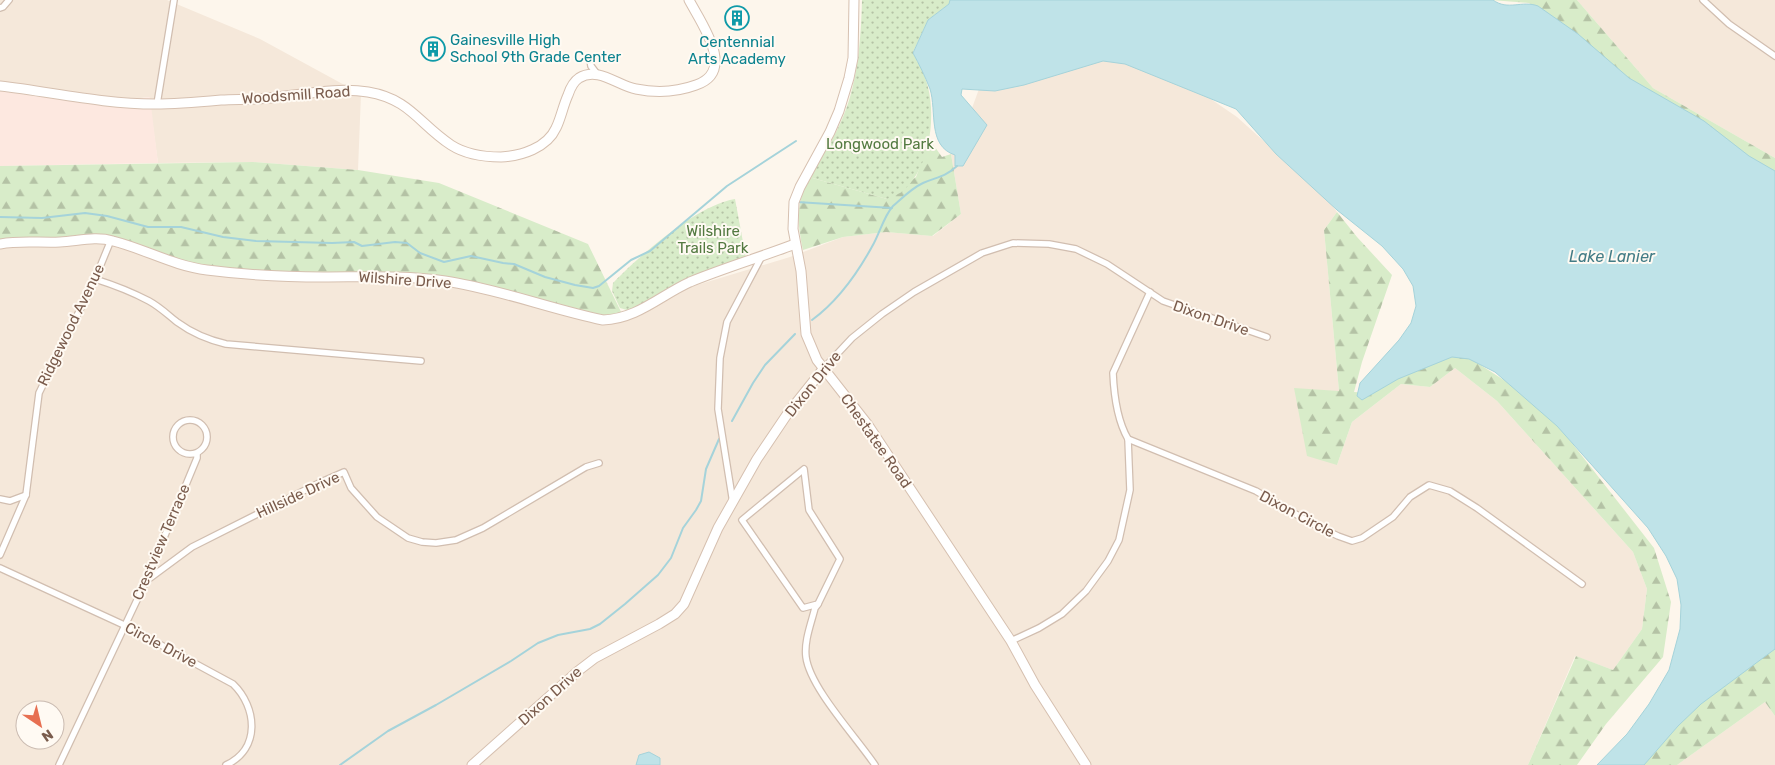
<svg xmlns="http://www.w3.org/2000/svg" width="1775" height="765" viewBox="0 0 1775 765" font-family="Rubik,sans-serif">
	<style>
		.residential { fill: #f5e8da; fill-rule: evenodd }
		.commercial { fill: #fde8e0 }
		.forest { fill: url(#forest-firs) }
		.park { fill: url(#park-dots) }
		.water { fill: #bfe3e8; stroke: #a5d3da }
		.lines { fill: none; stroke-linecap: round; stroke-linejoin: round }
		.stream { stroke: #a5d3da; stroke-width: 2 }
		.street-casing { stroke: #d1beb0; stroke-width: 8 }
		.secondary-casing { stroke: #d6c0b0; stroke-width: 11 }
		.street { stroke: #fff; stroke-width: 5.5 }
		.secondary { stroke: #fff; stroke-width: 9 }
		.labels { text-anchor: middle; stroke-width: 4; stroke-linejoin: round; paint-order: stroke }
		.culture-label { font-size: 15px; fill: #0d838f; stroke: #fffaf3; text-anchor: start }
		.street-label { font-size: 15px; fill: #7a5c4d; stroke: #fffaf3 }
		.park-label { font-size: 15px; fill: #537a41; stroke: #fffaf3 }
		.water-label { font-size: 16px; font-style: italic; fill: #437c86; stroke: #fffaf3 }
	</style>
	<defs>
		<pattern id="forest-firs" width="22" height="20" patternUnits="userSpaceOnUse" patternTransform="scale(1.25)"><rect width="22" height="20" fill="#d8ecc9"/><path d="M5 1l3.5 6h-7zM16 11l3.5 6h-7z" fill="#b4c2a5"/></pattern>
		<pattern id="park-dots" width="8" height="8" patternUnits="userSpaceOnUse" patternTransform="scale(1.25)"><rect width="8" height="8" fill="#d8ecc9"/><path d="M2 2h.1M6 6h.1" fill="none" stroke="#b4c2a5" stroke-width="1.8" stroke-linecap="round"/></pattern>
	</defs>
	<rect width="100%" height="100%" fill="#fdf6ec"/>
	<g class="residential">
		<polygon points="0,0 167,0 260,39 361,94 358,170 253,162 158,163 149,97 90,104 0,91"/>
		<polygon points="1577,0 1775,0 1775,158 1653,88"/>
		<path d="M1106,54L1202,93L1237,117L1324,195L1337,212L1324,230L1339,391L1337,465L1352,422L1401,384L1430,387L1455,368L1497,401L1633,552L1647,589L1642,629L1613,670L1575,656L1528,765H0V245L115,242L477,288L625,320L640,316L684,289L790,257L843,237L886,232L933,236L961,214L951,154L968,119L979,89ZM25,710H55V740H25Z"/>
		<polygon points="1765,702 1775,716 1775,765 1677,765"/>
	</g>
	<polygon class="commercial" points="0,91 90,104 150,97 158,163 0,166"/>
	<g class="forest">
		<polygon points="1491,0 1577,0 1653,88 1775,158 1775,193 1529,3"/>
		<path d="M930,140L942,157L951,154L961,214L932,236L886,232L843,237L803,250C797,220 796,205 809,177L887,199L916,177Z"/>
		<polygon points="253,162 358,170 439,183 588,244 625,320 477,288 375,276 195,273 115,242 0,245 0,166"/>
		<polygon points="1337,212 1357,237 1392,275 1362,362 1354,392 1370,393 1441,354 1468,357 1510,384 1554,420 1654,548 1671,602 1663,657 1606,724 1577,765 1528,765 1576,656 1613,670 1642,629 1647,589 1633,552 1497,401 1455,368 1430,387 1401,384 1352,422 1337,465 1307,456 1294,388 1339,391 1324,230"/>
		<polygon points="1775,642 1775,716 1765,702 1677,765 1635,765 1701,692"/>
	</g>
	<g class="park">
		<path d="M862,0H951L949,4L928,20L913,52C917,61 923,71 926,80C937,113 931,166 904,190C900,194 893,196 887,199L809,177C821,158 834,139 843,117C858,82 861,38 862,0Z"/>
		<path d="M735,199L746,258L635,309L627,310L620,308L612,291L613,283C640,255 697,205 735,199Z"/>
	</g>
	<g class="water">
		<path d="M950,0H1493C1508,11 1522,0 1538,6L1578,34L1629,78L1704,121L1749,156L1775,171V649L1701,704L1678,726L1644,765H1597L1627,734L1649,704L1669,670L1680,629L1681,605L1677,579L1666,556L1648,528L1557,426L1495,372L1469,359L1452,357L1398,379L1362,400L1357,396L1360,383L1399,340L1411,323L1416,306L1413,286L1403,269L1382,246L1337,210L1276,154L1236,109L1125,64L1103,61L1024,85L995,91L962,89L961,95L987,125L963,166H955V155C927,146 937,111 930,89C925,76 919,64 913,53L928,20L949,4Z"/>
		<polygon points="649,752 660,758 660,765 636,765 639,755"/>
	</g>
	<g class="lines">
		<g class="stream">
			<polyline points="797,202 892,208"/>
			<polyline points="0,217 42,218 85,213 107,216 148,227 181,227 223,237 256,241 332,243 354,242 362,246 395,242 407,243 420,253 444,262 471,256 503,263 514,264 545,277 575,285 593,288 599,286 631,260 650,251 727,186 796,141"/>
			<path d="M812,320C838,301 859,271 874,243C880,232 884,216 893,206C902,198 912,188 923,183C937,177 945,177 957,166"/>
			<polyline points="732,421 753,383 765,365 795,334"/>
			<polyline points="340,765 388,731 436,705 511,661 538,643 558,635 590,629 600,624 625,604 658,575 671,558 683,528 696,510 701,501 706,469 719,439"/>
		</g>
		<g class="street-casing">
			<g id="street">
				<polyline points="1703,0 1729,24 1775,56"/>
				<polyline points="0,8 3,7 9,0"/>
				<polyline points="593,57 590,60 591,66 597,74"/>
				<polyline points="157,104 174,0"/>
				<path d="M95,279C114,285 132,292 149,301C160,307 168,315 177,322C192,333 209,340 226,344L421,361"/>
				<path d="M1150,292L1113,373C1114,396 1117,420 1128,439L1256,491L1311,523L1338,536L1352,541L1362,538L1393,517L1410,497L1429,485L1450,491L1477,508L1582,584"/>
				<polyline points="824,368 852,338 882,314 914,292 982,253 1013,243 1049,244 1076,249 1107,264 1163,301 1267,337"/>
				<circle cx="190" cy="437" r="17"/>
				<polygon points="804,469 809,510 840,559 818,604 803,608 742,520"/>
				<polyline points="0,499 10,501 26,495"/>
				<polyline points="733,503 718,409 720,358 727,322 762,256"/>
				<polyline points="0,555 26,495 39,393 95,279 111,240"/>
				<path d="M0,568L124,625L233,684C257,707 261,749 226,765"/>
				<polyline points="146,581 192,547 319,483 344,472 351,488 377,517 408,538 422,542 436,543 456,540 483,528 586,467 599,463"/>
				<path d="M818,604L815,608C811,624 804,641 806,657C810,688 857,738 875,765"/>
				<polyline points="1011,641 1039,628 1062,614 1086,591 1108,561 1119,540 1130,490 1128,439"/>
				<polyline points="59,765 146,581 197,458 197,454"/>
			</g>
		</g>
		<g class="secondary-casing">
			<g id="secondary">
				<polyline points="854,0 853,58 849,78 839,111 830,132 800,187 794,202 793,229 801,271 806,334 817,360 868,425 1011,641 1035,685 1086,765"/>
				<path d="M0,86C52,92 103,104 155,104C177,104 199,102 221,100C239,99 258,100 277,97C306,94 339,87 368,92C410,99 419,124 451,145C465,154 484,157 501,157C521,156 547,148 556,128C561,118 563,106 568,95C570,89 573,82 579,78C598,66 618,86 636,89C656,93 677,92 696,85C737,71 701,23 689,0"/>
				<path d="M0,244C20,240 40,243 60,242C78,241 96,236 113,241C145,249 174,266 207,270C246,275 285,277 324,277C364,277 405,275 445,281C499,289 550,309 603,320C637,319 661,295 690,282C724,268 761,257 795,244"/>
				<polyline points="472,765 578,671 595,658 659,624 675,614 684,604 718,528 757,459 788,413 824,368"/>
			</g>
		</g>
		<use href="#street" class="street"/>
		<use href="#secondary" class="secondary"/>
	</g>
	<defs>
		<g id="building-ring" transform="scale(1.25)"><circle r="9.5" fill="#fffaf3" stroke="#0f9aa8" stroke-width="1.5"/><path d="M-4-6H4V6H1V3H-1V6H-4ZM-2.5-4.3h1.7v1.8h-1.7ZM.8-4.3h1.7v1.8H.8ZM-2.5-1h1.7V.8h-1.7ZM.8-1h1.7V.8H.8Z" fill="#0f9aa8"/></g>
	</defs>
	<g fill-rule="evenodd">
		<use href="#building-ring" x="737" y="18"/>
		<use href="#building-ring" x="433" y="49"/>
	</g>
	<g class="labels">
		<g class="culture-label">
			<text x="450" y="45">Gainesville High<tspan x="450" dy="17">School 9th Grade Center</tspan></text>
			<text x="737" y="47" text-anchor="middle">Centennial<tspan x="737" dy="17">Arts Academy</tspan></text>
		</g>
		<g class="street-label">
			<text transform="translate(296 95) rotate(-4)" y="5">Woodsmill Road</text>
			<text transform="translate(405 280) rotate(4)" y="5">Wilshire Drive</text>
			<text transform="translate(1211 318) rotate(19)" y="5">Dixon Drive</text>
			<text transform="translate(71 325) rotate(-64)" y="5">Ridgewood Avenue</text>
			<text transform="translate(813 384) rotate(-51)" y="5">Dixon Drive</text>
			<text transform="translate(876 441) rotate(55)" y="5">Chestatee Road</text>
			<text transform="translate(298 495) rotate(-25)" y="5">Hillside Drive</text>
			<text transform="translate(1297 514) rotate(28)" y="5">Dixon Circle</text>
			<text transform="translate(161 542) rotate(-67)" y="5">Crestview Terrace</text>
			<text transform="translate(161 645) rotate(28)" y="5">Circle Drive</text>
			<text transform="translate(550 696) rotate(-42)" y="5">Dixon Drive</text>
		</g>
		<g class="park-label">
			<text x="880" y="149">Longwood Park</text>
			<text x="713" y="236">Wilshire<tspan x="713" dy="17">Trails Park</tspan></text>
		</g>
		<g class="water-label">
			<text x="1612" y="262">Lake Lanier</text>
		</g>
	</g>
	<g transform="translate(40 725) rotate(145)"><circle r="24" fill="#fffaf3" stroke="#cabbb1"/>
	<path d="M0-4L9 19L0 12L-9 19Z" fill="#e76f51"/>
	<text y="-8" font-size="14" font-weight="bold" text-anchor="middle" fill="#7a5c4d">N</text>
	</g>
</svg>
